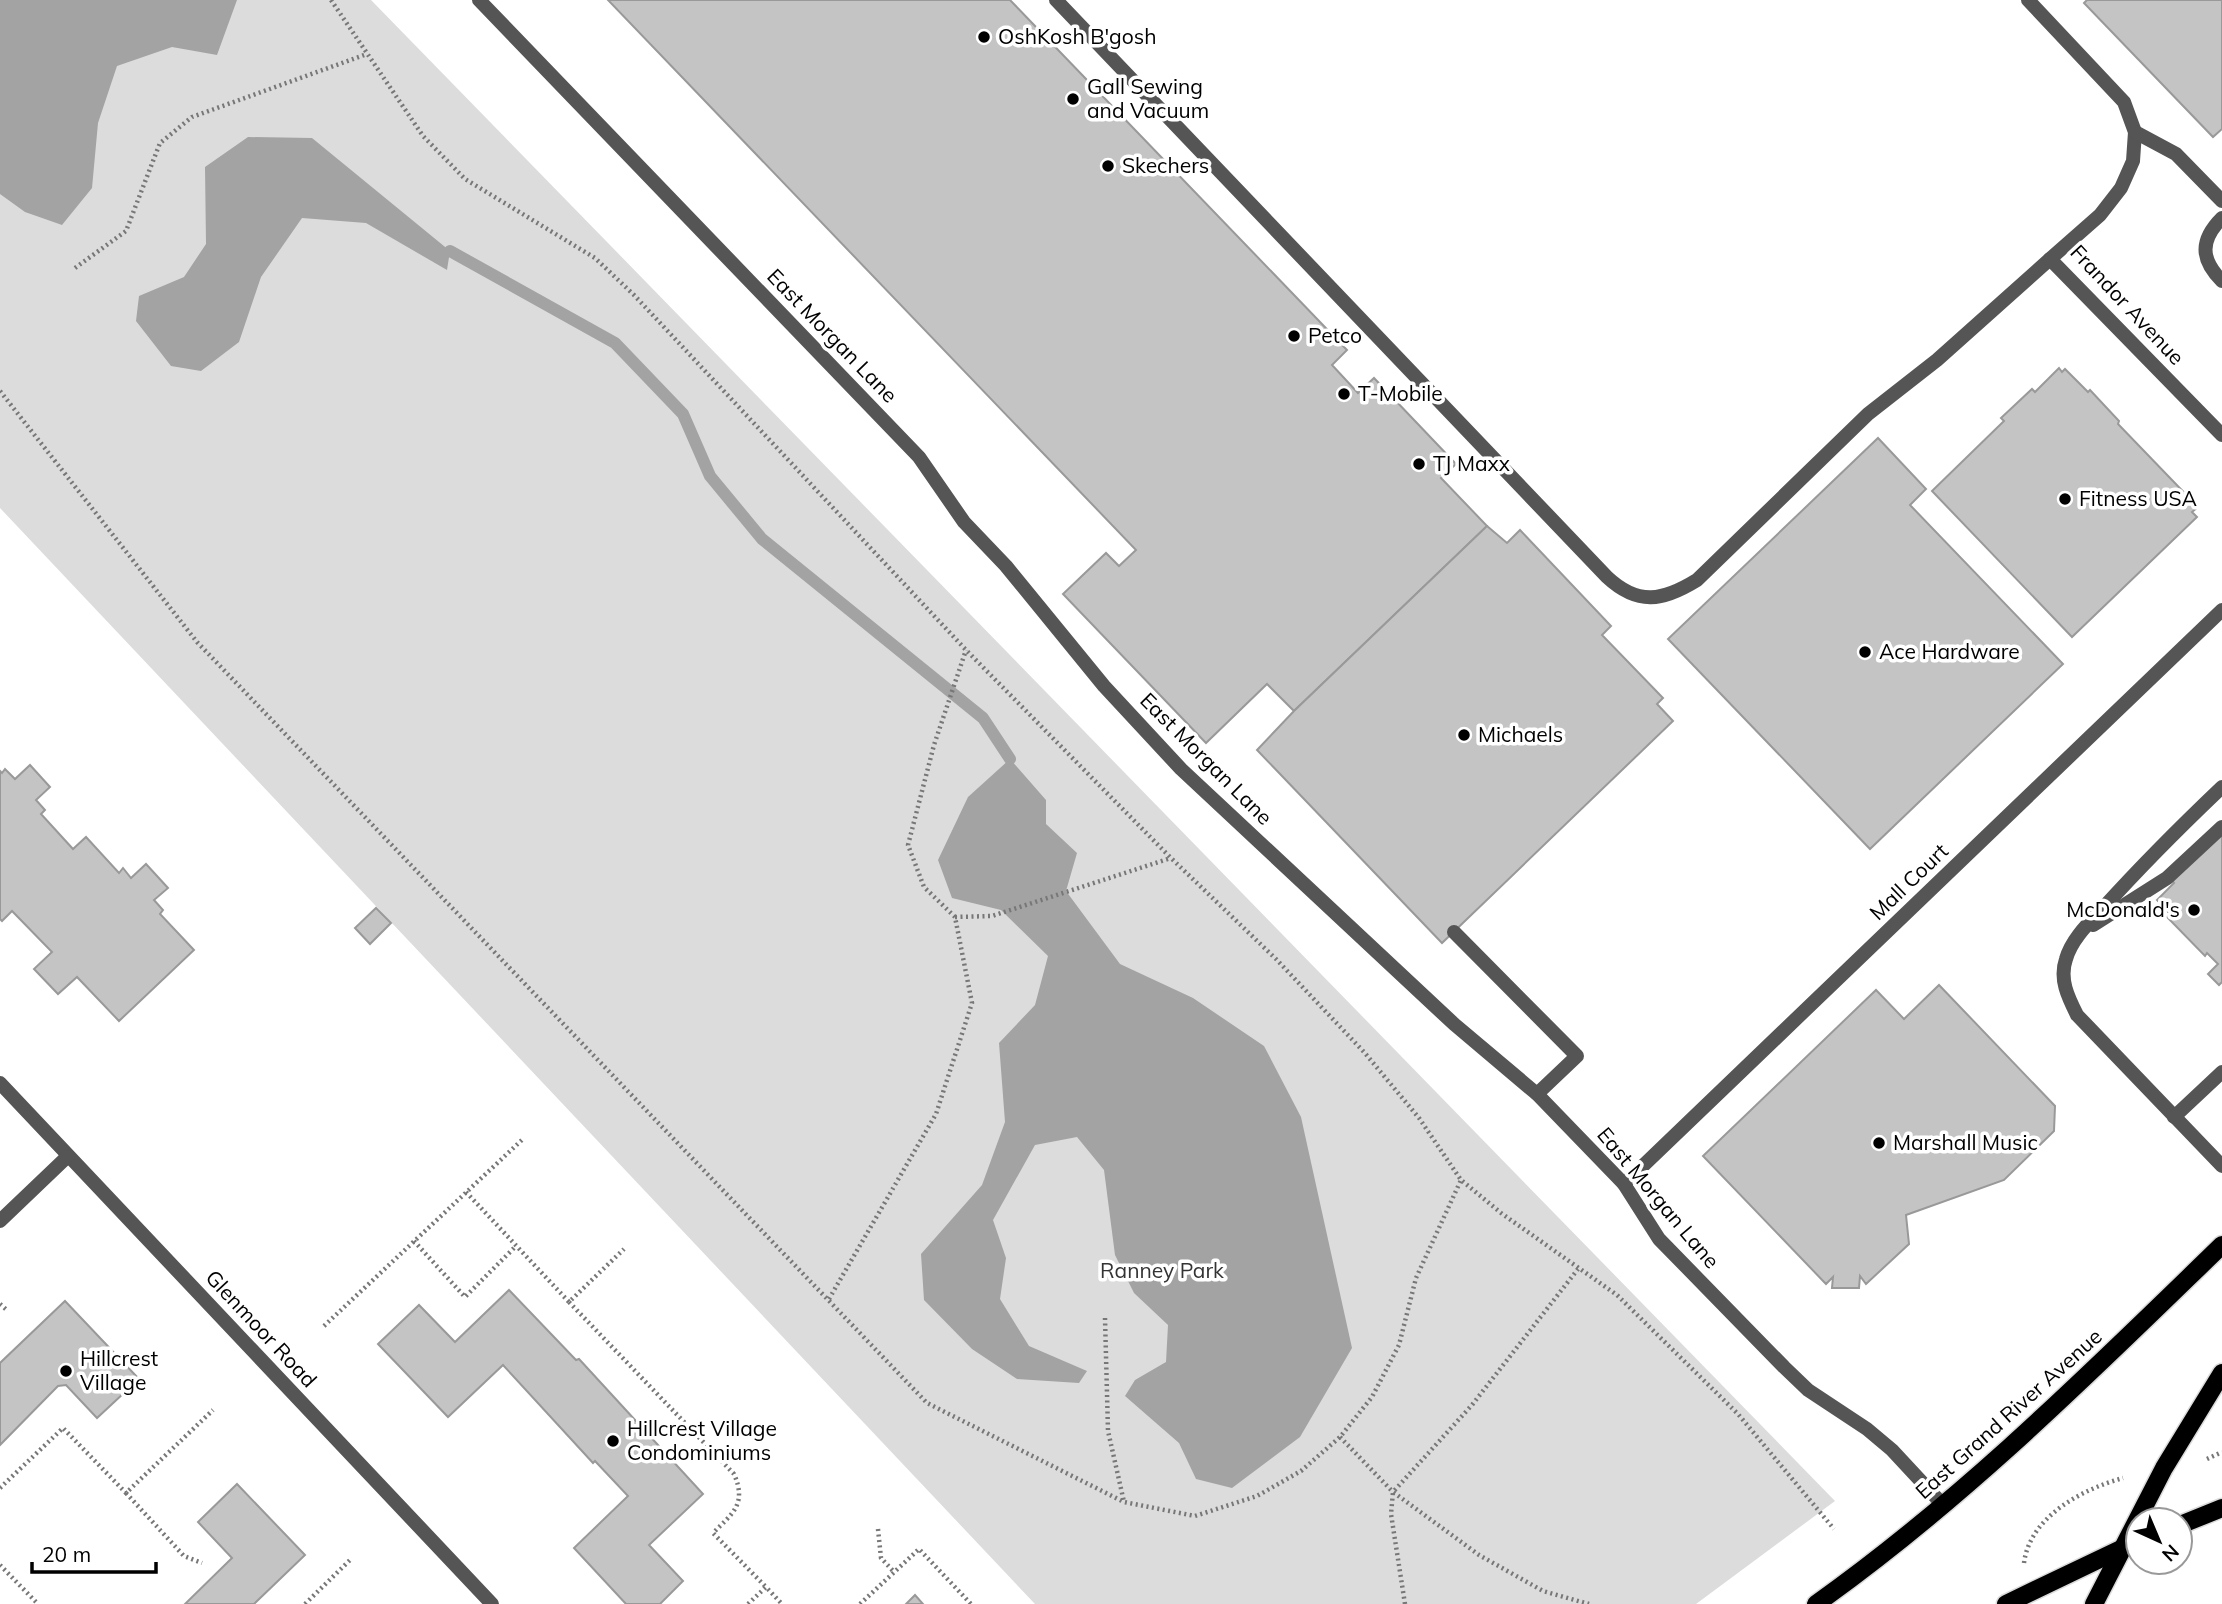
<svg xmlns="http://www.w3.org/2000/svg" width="2222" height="1604" viewBox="0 0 2222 1604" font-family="Mulish,sans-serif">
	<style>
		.green { fill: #dcdcdc }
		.water { fill: #a3a3a3 }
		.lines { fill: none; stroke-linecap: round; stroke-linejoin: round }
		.stream { stroke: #a3a3a3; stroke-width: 12 }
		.building { fill: #c4c4c4; stroke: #999; stroke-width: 2 }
		.primary-casing { stroke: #dbdbdb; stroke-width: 21 }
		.path { stroke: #777; stroke-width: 4.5; stroke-dasharray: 2 3.5; stroke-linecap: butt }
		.lane { stroke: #555; stroke-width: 14 }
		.street { stroke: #555; stroke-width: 14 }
		.primary { stroke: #000; stroke-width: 18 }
		.poi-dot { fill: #000; stroke: #fff; stroke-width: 2.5 }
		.labels { text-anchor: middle; stroke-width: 7; stroke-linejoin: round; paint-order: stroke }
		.poi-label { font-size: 21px; fill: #000; stroke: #fff; text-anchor: start }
		.street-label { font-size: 21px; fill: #000; stroke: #fff }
		.park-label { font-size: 21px; fill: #333; stroke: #fff }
	</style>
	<rect width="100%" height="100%" fill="#fff"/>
	<polygon class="green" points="0,0 371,0 1835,1501 1696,1604 1035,1604 0,508"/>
	<g class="water">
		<polygon points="0,0 237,0 217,55 172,47 117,66 98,123 92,188 62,225 25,212 0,194"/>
		<polygon points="248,137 312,138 450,251 447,270 366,223 302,218 261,277 239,342 201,371 171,366 136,321 139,296 184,277 206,244 205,167"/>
		<polygon points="1010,759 1046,800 1046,824 1077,853 1066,891 1120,964 1193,998 1264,1046 1301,1117 1352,1348 1300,1437 1232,1488 1196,1479 1179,1443 1125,1396 1135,1380 1166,1362 1168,1325 1134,1293 1115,1255 1104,1170 1077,1137 1035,1145 993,1220 1006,1258 1000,1299 1029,1346 1087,1371 1079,1383 1017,1379 972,1349 924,1300 921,1254 982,1185 1005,1122 999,1043 1035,1005 1048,956 1001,910 952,898 938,860 968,797"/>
	</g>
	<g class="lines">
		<polyline class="stream" points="450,251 615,343 683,414 710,476 762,539 983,718 1010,759"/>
	</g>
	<g class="building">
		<polygon points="608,0 1010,0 1347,350 1332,365 1358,393 1374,378 1456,464 1441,478 1487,526 1294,711 1267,684 1206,743 1063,594 1106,553 1119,566 1136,550"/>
		<polygon points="2087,0 2222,0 2222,129 2213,137 2084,3"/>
		<polygon points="2059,368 2062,372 2065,369 2088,392 2090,390 2119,421 2118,424 2198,507 2192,512 2197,517 2072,637 1932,491 2004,421 2001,418 2032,389 2035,392"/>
		<polygon points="1878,438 1926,489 1910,505 2063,664 1870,849 1668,639"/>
		<polygon points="1487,526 1507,543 1520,530 1611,626 1602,635 1663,698 1657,704 1673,721 1442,943 1257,750 1294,711"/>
		<polygon points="30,765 50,787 36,800 45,810 41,814 73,849 86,837 119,873 123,868 131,878 146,864 168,888 154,900 163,910 160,914 194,950 119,1021 77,977 58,994 34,969 52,952 12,911 2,921 0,919 0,771 2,773 5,769 15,779"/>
		<polygon points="2222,829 2222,982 2219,985 2208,974 2218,964 2207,953 2205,956 2167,917 2170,914 2157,900 2174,883 2170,878"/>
		<polygon points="376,908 391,923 370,944 355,928"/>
		<polygon points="1939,985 2055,1106 2054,1131 2004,1180 1906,1215 1909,1244 1866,1284 1860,1276 1859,1288 1832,1288 1833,1277 1826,1284 1703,1156 1876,990 1904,1019"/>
		<polygon points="509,1290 576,1360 579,1359 703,1494 649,1545 683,1581 660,1604 626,1604 574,1548 628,1496 595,1461 593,1463 503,1365 448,1417 378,1344 419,1305 455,1342"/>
		<polygon points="65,1301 139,1379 97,1418 66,1385 58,1386 0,1445 0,1363"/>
		<polygon points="237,1484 305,1555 254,1604 185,1604 232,1558 198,1522"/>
		<polygon points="915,1595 923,1604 906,1604"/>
	</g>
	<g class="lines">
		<g class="primary-casing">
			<g id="primary">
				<polyline points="2180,1525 2222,1508"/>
				<path d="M1816,1604C1964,1499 2092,1371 2222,1245"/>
				<polyline points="2006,1604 2125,1547"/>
				<polyline points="2094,1604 2164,1468 2222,1373"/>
			</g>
		</g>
		<g class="path">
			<polyline points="331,0 423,136 465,179 595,258 634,295 966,650 1171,858 1276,959 1364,1052 1419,1118 1461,1180 1501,1213 1617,1295 1738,1414 1834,1529"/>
			<polyline points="75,268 126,231 160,143 192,117 367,54"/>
			<polyline points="0,391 197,642 927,1403 1124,1502 1195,1516 1257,1496 1301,1471 1340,1437 1372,1397 1399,1345 1416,1278 1461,1180"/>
			<polyline points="955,917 992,916 1171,858"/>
			<polyline points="466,1192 569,1302 624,1249"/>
			<polyline points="414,1241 465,1297 516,1246"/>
			<polyline points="829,1299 936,1114 972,1003 955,917 924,887 908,845 934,745 966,650"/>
			<path d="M569,1302L734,1474C747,1504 733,1513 713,1533L766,1587"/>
			<polyline points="0,1304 8,1311"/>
			<polyline points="1105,1318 1108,1431 1124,1502"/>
			<polyline points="324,1326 524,1138"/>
			<polyline points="1340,1437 1393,1492 1479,1555 1543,1591 1589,1604"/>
			<polyline points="2207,1459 2222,1452"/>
			<polyline points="0,1488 63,1428 126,1493 213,1410"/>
			<polyline points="126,1493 184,1556 202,1563"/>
			<polyline points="878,1529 881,1558 894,1572"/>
			<path d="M2024,1563C2030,1516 2083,1489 2123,1478"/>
			<polyline points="0,1565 38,1604"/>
			<polyline points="305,1604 350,1560"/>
			<polyline points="748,1604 766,1587 782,1604"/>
			<polyline points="860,1604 919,1549 971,1604"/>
			<polyline points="1405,1604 1391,1514 1393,1492 1472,1405 1578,1269"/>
		</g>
		<g class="lane">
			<polyline points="479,0 919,457 964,522 1006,566 1104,686 1181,769 1454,1024 1537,1094 1624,1184 1659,1239 1784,1367 1808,1390 1867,1429 1892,1450 1944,1506"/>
			<path d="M1056,0L1607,577C1638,606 1663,601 1697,580L1868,414L1937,360L2050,259"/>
			<polyline points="2028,0 2124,102 2135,132 2133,161 2121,188 2100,215 2050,259 2222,435"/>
			<polyline points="2135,132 2176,154 2222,201"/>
			<path d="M2222,218C2200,240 2200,259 2222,281"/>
			<path d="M2222,787C2181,826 2142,865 2104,907C2090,922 2072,938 2066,959C2059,979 2068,997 2077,1015L2222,1166"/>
			<polyline points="2093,925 2167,878 2222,827"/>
			<polyline points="1454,932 1577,1056 1537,1094"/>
			<polyline points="2174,1117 2222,1072"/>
			<polyline points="1624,1184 2222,610"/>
		</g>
		<g class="street">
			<polyline points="0,1083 492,1604"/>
			<polyline points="0,1221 68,1156"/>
		</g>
		<use href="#primary" class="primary"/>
	</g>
	<g class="poi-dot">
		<circle cx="984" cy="37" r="7"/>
		<circle cx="1073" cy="99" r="7"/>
		<circle cx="1108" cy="166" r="7"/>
		<circle cx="1294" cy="336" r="7"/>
		<circle cx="1344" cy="394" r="7"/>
		<circle cx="1419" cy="464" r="7"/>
		<circle cx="2065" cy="499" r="7"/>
		<circle cx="1865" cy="652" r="7"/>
		<circle cx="1464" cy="735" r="7"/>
		<circle cx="2194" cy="910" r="7"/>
		<circle cx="1879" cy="1143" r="7"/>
		<circle cx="66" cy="1371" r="7"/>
		<circle cx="613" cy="1441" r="7"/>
	</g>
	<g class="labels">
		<g class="poi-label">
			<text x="998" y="44">OshKosh B'gosh</text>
			<text x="1087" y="94">Gall Sewing<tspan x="1087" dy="24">and Vacuum</tspan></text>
			<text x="1122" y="173">Skechers</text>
			<text x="1308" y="343">Petco</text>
			<text x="1358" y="401">T-Mobile</text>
			<text x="1433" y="471">TJ Maxx</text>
			<text x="2079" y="506">Fitness USA</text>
			<text x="1879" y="659">Ace Hardware</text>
			<text x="1478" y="742">Michaels</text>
			<text x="2180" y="917" text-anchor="end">McDonald's</text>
			<text x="1893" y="1150">Marshall Music</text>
			<text x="80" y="1366">Hillcrest<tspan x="80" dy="24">Village</tspan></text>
			<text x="627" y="1436">Hillcrest Village<tspan x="627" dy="24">Condominiums</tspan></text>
		</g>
		<g class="street-label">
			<text transform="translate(2127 305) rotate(47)" y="7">Frandor Avenue</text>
			<text transform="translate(832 336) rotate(46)" y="7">East Morgan Lane</text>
			<text transform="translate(1206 759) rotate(45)" y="7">East Morgan Lane</text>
			<text transform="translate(1909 882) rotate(-44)" y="7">Mall Court</text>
			<text transform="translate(1658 1198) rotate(50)" y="7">East Morgan Lane</text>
			<text transform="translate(261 1329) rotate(47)" y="7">Glenmoor Road</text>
			<text transform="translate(2009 1414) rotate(-42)" y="7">East Grand River Avenue</text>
		</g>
		<g class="park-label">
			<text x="1162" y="1278">Ranney Park</text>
		</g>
	</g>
	<g transform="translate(2159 1541) rotate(136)"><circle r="33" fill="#ffffff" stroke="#999999" stroke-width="2"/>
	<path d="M0-5L12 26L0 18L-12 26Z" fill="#000000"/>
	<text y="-10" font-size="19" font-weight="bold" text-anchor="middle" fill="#000000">N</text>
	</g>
	<path d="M32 1562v10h124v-10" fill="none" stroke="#000000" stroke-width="3.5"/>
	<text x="42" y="1562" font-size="21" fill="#000000" stroke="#ffffff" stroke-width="5" paint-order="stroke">20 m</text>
</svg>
